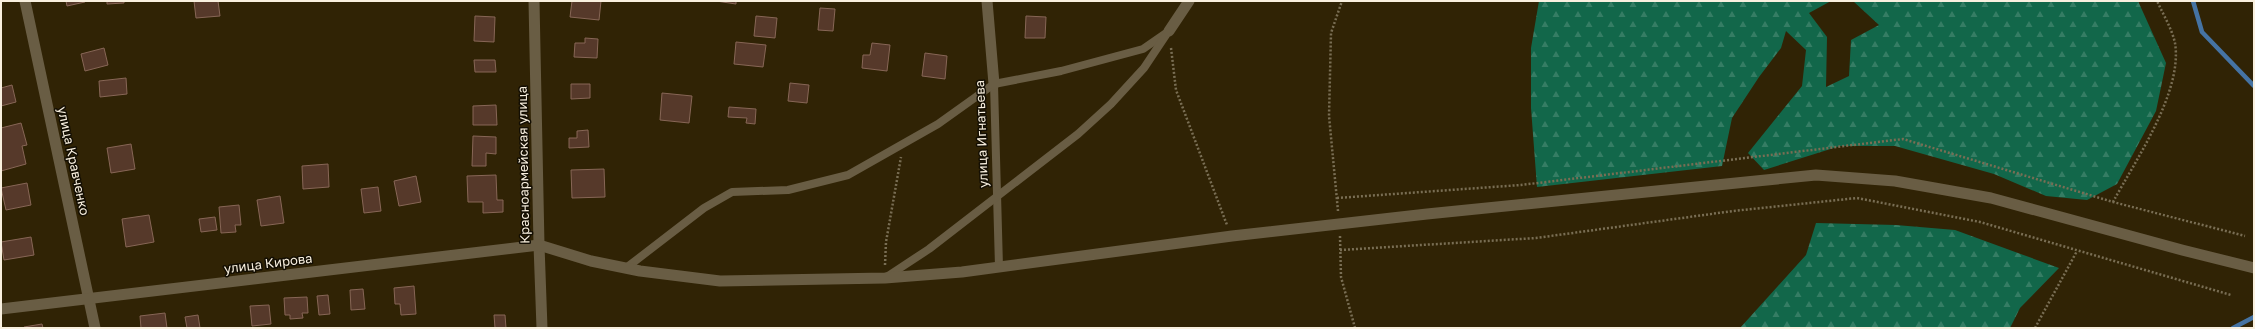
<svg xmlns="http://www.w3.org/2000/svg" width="2255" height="329" viewBox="0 0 2255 329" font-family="'Golos Text',sans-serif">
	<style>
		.forest { fill: url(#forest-firs) }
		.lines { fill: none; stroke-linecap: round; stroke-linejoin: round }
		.stream { stroke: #4573a3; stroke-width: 4.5 }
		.building { fill: #56392a; stroke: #876656 }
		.path { stroke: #796e54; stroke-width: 2.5; stroke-dasharray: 2 2; stroke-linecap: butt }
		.service { stroke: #695d44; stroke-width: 8 }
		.minor { stroke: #695d44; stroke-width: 11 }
		.tertiary { stroke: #695d44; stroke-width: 11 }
		.labels { text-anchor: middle; stroke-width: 3; stroke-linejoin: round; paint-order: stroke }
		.street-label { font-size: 13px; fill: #f9f0df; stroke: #130e03 }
	</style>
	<defs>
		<pattern id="forest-firs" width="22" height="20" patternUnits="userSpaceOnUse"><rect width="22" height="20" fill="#12674a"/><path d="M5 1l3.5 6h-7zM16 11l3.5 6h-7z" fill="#357d64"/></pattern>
	</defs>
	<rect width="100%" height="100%" fill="#302305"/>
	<g class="forest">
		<polygon points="1539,1 1831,1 1809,13 1827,37 1826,87 1849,76 1851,40 1879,25 1853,1 2138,1 2166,63 2156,111 2117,184 2087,200 2046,196 1994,174 1895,146 1840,146 1764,170 1748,153 1802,86 1806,50 1786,31 1781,48 1759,77 1732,118 1722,166 1537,187 1531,108 1531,48"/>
		<polygon points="1816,223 1896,225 1955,230 2059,268 2020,308 2010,328 1740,328 1806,255"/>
	</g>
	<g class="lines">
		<g class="stream">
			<polyline points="2193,1 2202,32 2254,86"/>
			<polyline points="2233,328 2254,317"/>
		</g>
	</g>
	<g class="building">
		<polygon points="66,1 85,1 85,2 67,6"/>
		<polygon points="107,1 124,1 124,3 107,4"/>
		<polygon points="194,1 218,1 220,16 196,18"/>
		<polygon points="572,1 601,1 599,20 570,17"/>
		<polygon points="716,1 736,1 736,4"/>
		<polygon points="820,8 835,9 833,31 818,30"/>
		<polygon points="475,16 495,17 494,42 474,41"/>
		<polygon points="756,16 777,18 775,38 754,36"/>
		<polygon points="1026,16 1046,17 1045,38 1025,38"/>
		<polygon points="585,38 598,39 597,58 574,57 575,43 585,43"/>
		<polygon points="736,42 766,45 763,67 734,64"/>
		<polygon points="872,43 890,45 887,71 862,68 863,55 870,55"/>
		<polygon points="104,48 108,65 85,71 81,54"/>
		<polygon points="925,53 947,56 945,79 922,76"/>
		<polygon points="474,60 495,60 496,72 475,72"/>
		<polygon points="126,78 127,94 100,97 99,81"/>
		<polygon points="790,83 809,85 807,103 788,101"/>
		<polygon points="571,84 590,84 590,98 571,99"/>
		<polygon points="12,85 16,102 1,106 1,88"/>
		<polygon points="662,93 692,96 689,123 660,120"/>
		<polygon points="496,105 497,125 473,125 473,106"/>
		<polygon points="729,107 756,109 755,124 746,123 747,118 728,117"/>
		<polygon points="21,123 27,145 22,146 26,164 1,171 1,128"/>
		<polygon points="588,130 589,147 569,148 569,138 577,138 577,131"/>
		<polygon points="473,136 496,137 496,154 486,153 486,166 472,166"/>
		<polygon points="131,144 135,169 111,173 107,148"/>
		<polygon points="328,164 329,187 303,189 302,166"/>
		<polygon points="604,169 605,197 572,198 571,170"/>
		<polygon points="496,175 497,200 503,200 503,212 483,213 483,202 468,202 467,176"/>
		<polygon points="416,176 421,202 399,206 394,181"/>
		<polygon points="27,183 31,205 6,210 1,188"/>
		<polygon points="378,187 381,211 364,213 361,189"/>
		<polygon points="280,196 284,223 261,226 257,200"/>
		<polygon points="239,205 241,225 235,225 236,232 221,233 219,207"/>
		<polygon points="149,215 154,242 126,247 122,219"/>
		<polygon points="215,217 217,230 201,232 199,219"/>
		<polygon points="31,237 34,255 4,260 1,242"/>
		<polygon points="414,286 416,314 401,315 400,304 395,304 394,288"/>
		<polygon points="363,289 365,309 351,310 350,290"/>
		<polygon points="328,295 330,314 319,315 317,296"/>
		<polygon points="307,297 308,313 302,313 303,318 290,319 290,315 285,315 284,298"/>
		<polygon points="269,305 271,324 252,326 250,306"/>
		<polygon points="165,313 167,328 141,328 140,316"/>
		<polygon points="198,315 200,328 187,328 185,317"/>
		<polygon points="494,315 505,315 506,328 495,328"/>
		<polygon points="42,324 43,328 24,328 24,327"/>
	</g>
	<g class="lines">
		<g class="path">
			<polyline points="1171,48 1176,90 1227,225"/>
			<polyline points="1337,198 1521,185 1903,139 2113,202 2245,236"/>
			<path d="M2113,202C2135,161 2183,92 2175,43C2172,29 2163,14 2157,1"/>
			<polyline points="1338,211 1329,116 1331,33 1342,1"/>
			<polyline points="1340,236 1341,277 1355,328"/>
			<polyline points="1340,250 1536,238 1733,211 1857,198 1980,222 2231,295"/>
			<polyline points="885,265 886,242 901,157"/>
			<polyline points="2035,328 2077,251"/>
		</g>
		<g class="service">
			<polyline points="994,84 999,267"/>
			<polyline points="626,268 704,208 732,192 788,190 848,175 938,124 994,84 1061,71 1143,49 1169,31"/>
			<polyline points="885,278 929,249 1078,134 1111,104 1144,68 1166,35"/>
		</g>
		<g class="minor">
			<polyline points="25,1 95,328"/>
			<polyline points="987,1 994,84"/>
			<polyline points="1169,31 1189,1"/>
			<polyline points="539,245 542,328"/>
		</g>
		<g class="tertiary">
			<polyline points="534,1 539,245"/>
			<polyline points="1,309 539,245 591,261 640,271 720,281 885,278 962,272 1232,236 1427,214 1816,175 1895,181 1991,198 2182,250 2254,268"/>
		</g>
	</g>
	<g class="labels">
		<g class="street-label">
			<text transform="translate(981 134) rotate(-92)" y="5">улица Игнатьева</text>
			<text transform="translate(74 161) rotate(78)" y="5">улица Кравченко</text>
			<text transform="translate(523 165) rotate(-91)" y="5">Красноармейская улица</text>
			<text transform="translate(268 263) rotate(-7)" y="5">улица Кирова</text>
		</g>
	</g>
	<rect width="2255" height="329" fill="none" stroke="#f9f0df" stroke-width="4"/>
</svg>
